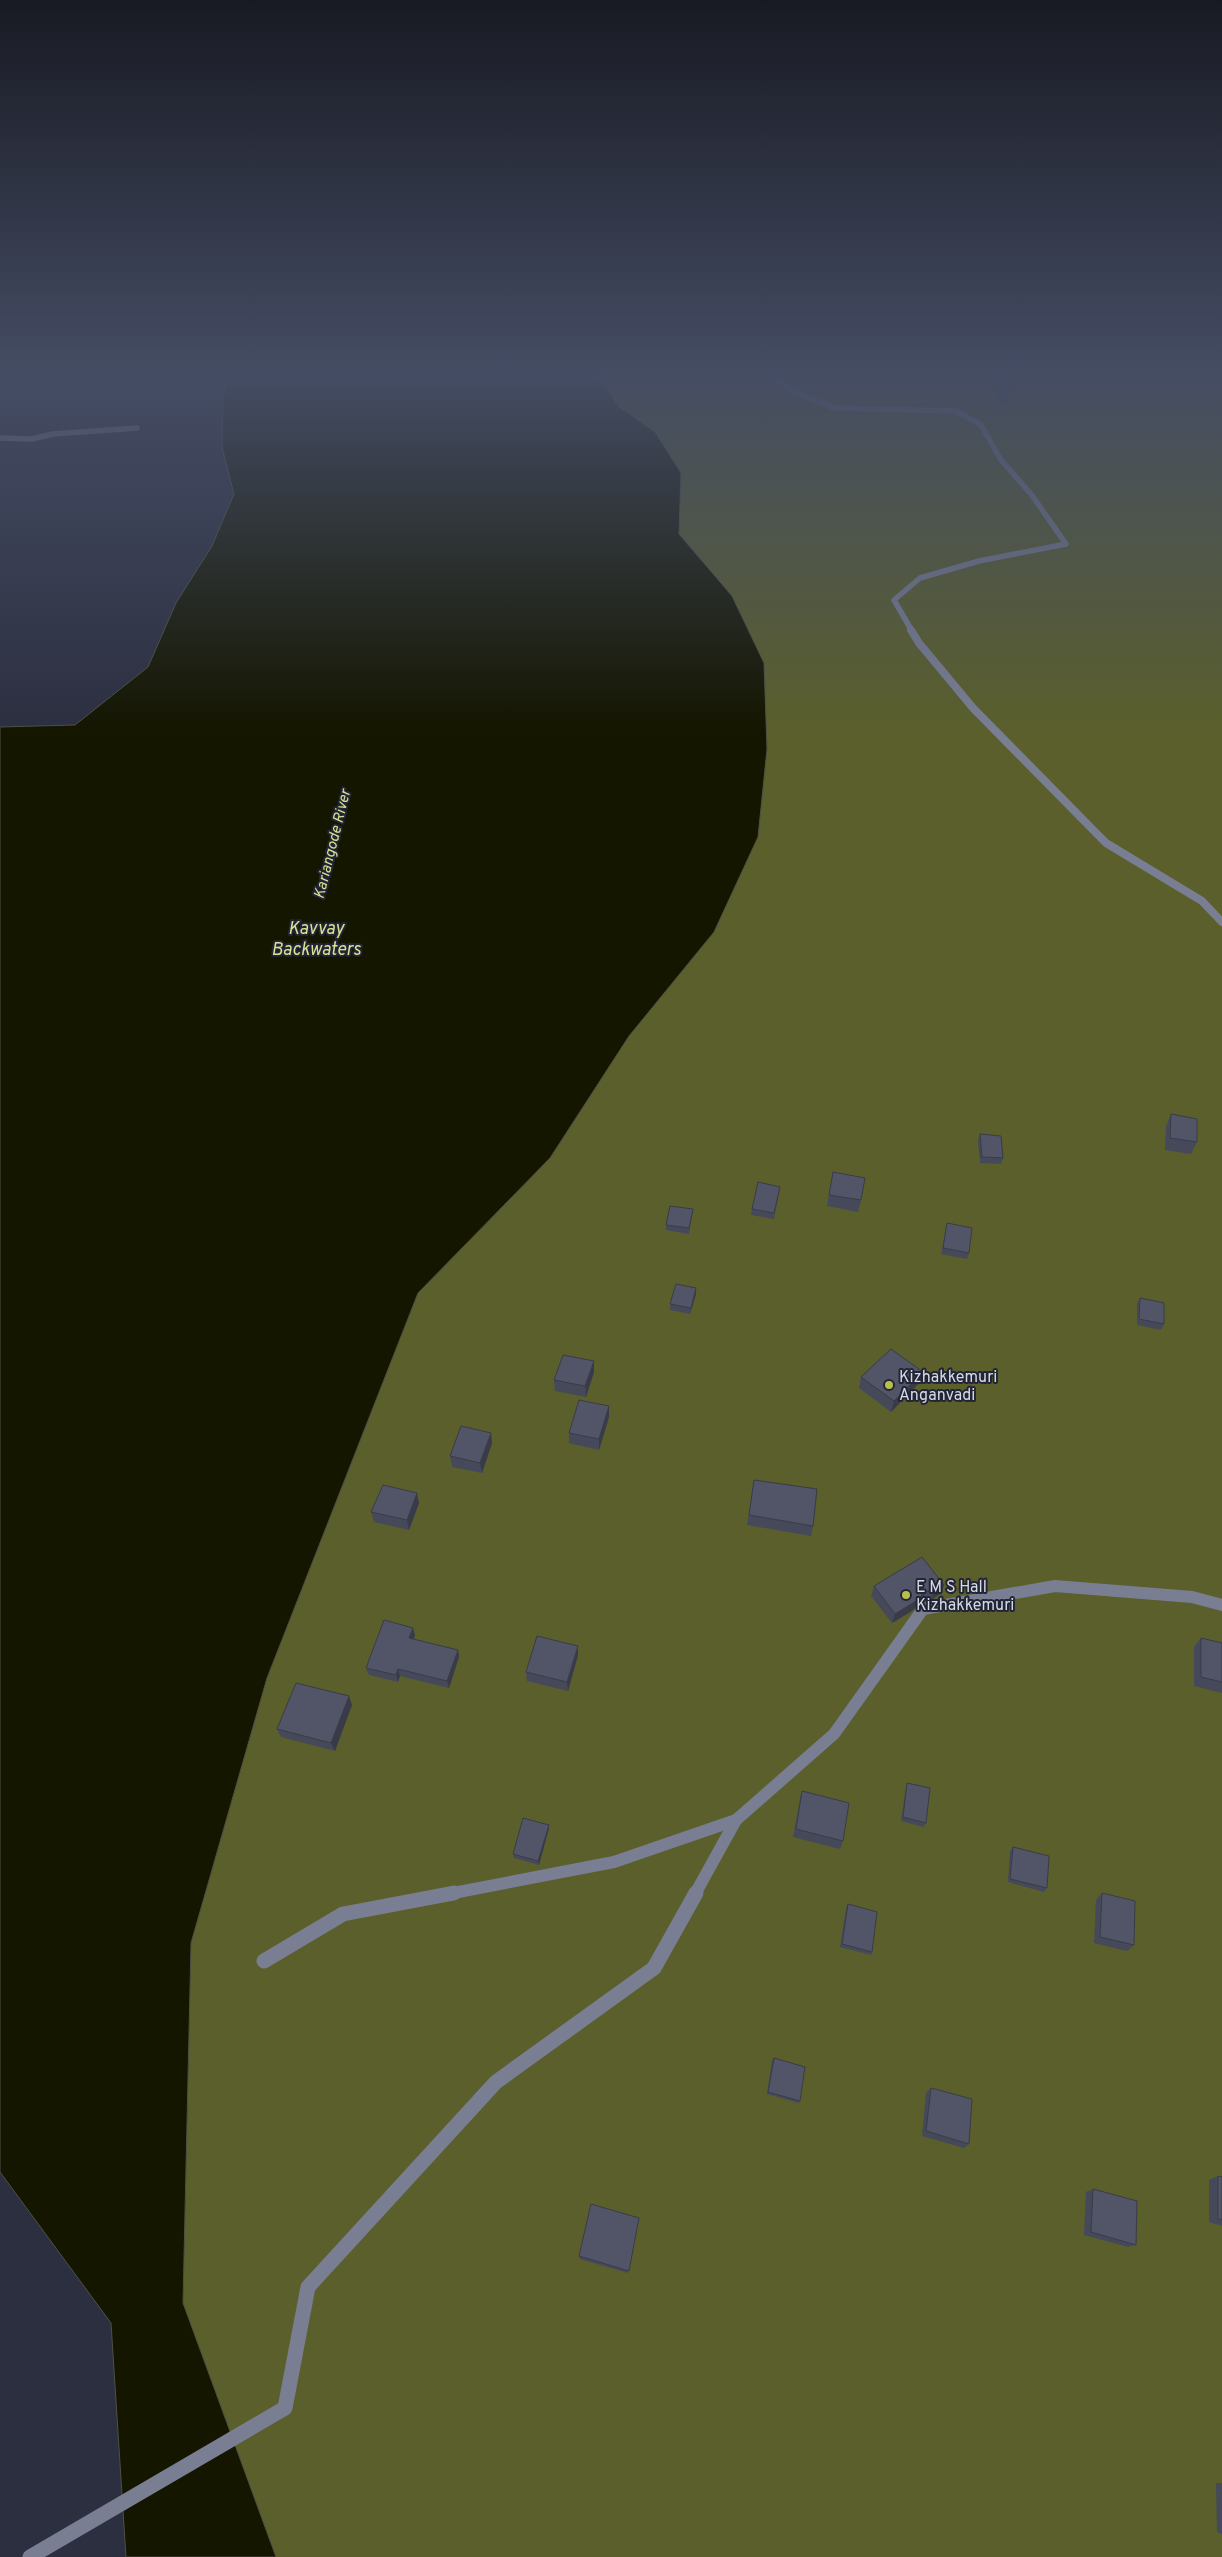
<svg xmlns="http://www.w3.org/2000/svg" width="1222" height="2557" viewBox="0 0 1222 2557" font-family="Overpass,sans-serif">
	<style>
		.green { fill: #5a5f2c }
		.water { fill: #141600; stroke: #4e5144 }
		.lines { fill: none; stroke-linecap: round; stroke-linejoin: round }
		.minor-far3 { stroke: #797e93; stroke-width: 5.5 }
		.minor-far2 { stroke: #797e93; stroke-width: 8 }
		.minor-far1 { stroke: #797e93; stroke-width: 12 }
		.minor { stroke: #797e93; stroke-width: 15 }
		.wall { fill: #464959 }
		.shaded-wall { fill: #393c48 }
		.building { fill: #515567; stroke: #393c48 }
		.poi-dot { fill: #b7c148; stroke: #222535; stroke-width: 2 }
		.labels { text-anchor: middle; stroke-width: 4; stroke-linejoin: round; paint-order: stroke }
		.far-water-label { font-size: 15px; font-style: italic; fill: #d8e291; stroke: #222535 }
		.poi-label { font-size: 16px; fill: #d7dae4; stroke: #222535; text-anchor: start }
		.water-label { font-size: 18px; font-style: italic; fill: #d8e291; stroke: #222535 }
	</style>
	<rect width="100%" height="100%" fill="#2c2f40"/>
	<polygon class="green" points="595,373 1222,373 1222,2557 276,2557 183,2303 191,1943 267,1678 418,1293 550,1158 629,1036 714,932 732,596 679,534 681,473 655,432 619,407"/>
	<polygon class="water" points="228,373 595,373 619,407 655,432 681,473 679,534 732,596 764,663 767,749 758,837 714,932 629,1036 550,1158 418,1293 267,1678 191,1943 183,2303 276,2557 126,2557 111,2323 0,2172 0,727 75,725 148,667 176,603 212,546 234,494 222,447 223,401"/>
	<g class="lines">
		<g class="minor-far3">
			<polyline points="767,373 791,390 834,408 956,411 981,425 1001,460 1031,494 1066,544 979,561 920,578 894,600 912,631"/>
			<polyline points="0,438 32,439 53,434 137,428"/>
		</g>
		<polyline class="minor-far2" points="911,630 919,643 973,708 1106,843 1202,901 1222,922"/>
		<g class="minor-far1">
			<polyline points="448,1894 614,1862 736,1820 834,1734 923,1609 1055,1586 1192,1597 1222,1605"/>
			<polyline points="695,1894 736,1820"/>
		</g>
		<g class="minor">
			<polyline points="264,1961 343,1914 454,1893"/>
			<polyline points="30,2557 285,2408 308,2287 496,2082 654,1968 696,1893"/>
		</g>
	</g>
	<g class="wall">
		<polygon points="993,373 1009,373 1008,399 1007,404 999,405"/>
		<polygon points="1171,1114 1197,1142 1191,1154 1165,1150 1166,1126"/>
		<polygon points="980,1134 1003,1158 1001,1164 980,1163 978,1140"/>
		<polygon points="833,1172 861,1200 858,1212 827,1206"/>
		<polygon points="780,1187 774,1219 751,1215 752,1209"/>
		<polygon points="693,1209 689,1234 666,1230 666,1225"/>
		<polygon points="947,1223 969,1253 967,1259 941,1254"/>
		<polygon points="696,1294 690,1314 670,1310 670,1304"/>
		<polygon points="1140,1298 1164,1324 1161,1330 1137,1325 1137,1304"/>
		<polygon points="594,1361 594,1372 586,1397 555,1391 554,1380"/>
		<polygon points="923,1372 920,1382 891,1412 859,1388 861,1377"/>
		<polygon points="609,1406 609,1417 599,1450 569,1443 569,1433"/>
		<polygon points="491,1433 492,1443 482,1473 452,1467 450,1456"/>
		<polygon points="754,1480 813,1526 811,1536 747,1525"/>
		<polygon points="419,1503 409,1530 374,1522 371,1512"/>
		<polygon points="922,1557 940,1594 931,1600 921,1602 912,1611 892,1623 871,1596 874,1586"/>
		<polygon points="415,1635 414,1639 458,1650 459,1657 449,1688 400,1676 398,1682 369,1675 366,1668"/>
		<polygon points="1201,1638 1222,1643 1222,1693 1194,1686 1194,1647"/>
		<polygon points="578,1646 578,1655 568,1691 527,1681 526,1672"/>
		<polygon points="352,1705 335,1751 281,1737 277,1729"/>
		<polygon points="907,1783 926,1823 924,1827 901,1821 906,1787"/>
		<polygon points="802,1791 843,1841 840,1849 793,1837 800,1799"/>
		<polygon points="549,1825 549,1828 539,1865 514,1858 513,1854"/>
		<polygon points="1013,1847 1047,1888 1044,1892 1008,1882 1010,1851"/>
		<polygon points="1102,1893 1134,1945 1127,1951 1094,1943 1096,1900"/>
		<polygon points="848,1904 872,1952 871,1955 840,1947 846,1908"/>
		<polygon points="774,2058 800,2101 799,2103 767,2094 772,2060"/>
		<polygon points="931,2088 969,2144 964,2148 922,2136 926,2093"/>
		<polygon points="1218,2176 1222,2177 1222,2226 1209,2222 1209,2180"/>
		<polygon points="1093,2189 1136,2245 1128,2247 1084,2235 1086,2192"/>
		<polygon points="639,2218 628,2273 580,2259 579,2256"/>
		<polygon points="1216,2483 1222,2483 1222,2534 1217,2532"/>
	</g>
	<g class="shaded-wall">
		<polygon points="696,1288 696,1294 690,1314 691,1308"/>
		<polygon points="594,1361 594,1372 586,1397 585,1386"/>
		<polygon points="923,1372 920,1382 891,1412 894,1401"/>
		<polygon points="609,1406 609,1417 599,1450 599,1439"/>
		<polygon points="491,1433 492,1443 482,1473 480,1463"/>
		<polygon points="417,1493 419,1503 409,1530 407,1520"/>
		<polygon points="944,1585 940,1594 931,1600 934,1590"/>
		<polygon points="925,1592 921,1602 912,1611 892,1623 895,1614"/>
		<polygon points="413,1628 415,1635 411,1646 409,1638"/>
		<polygon points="578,1646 578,1655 568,1691 567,1682"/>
		<polygon points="458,1650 459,1657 449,1688 447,1681"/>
		<polygon points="398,1669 400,1676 398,1682 396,1675"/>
		<polygon points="349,1696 352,1705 335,1751 331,1743"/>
		<polygon points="549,1825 549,1828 539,1865 538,1861"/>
	</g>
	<g class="building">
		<polygon points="995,373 1009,373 1008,399 1000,400"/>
		<polygon points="1171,1114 1197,1119 1197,1142 1170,1138"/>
		<polygon points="980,1134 1001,1136 1003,1158 982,1157"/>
		<polygon points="833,1172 865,1178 861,1200 829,1195"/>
		<polygon points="758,1182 780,1187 774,1213 752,1209"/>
		<polygon points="670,1206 693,1209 689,1228 666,1225"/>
		<polygon points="947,1223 972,1228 969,1253 943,1248"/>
		<polygon points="676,1284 696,1288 691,1308 670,1304"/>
		<polygon points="1140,1298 1164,1303 1164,1324 1139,1319"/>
		<polygon points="891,1349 923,1372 894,1401 861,1377"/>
		<polygon points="563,1355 594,1361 585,1386 554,1380"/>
		<polygon points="579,1400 609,1406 599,1439 569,1433"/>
		<polygon points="461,1426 491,1433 480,1463 450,1456"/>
		<polygon points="754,1480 817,1489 813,1526 749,1515"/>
		<polygon points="383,1485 417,1493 407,1520 371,1512"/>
		<polygon points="922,1557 944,1585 934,1590 925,1592 916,1601 895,1614 874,1586"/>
		<polygon points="384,1620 413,1628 409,1638 458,1650 447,1681 398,1669 396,1675 366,1668"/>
		<polygon points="537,1636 578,1646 567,1682 526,1672"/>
		<polygon points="1201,1638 1222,1643 1222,1682 1201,1677"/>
		<polygon points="296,1683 349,1696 331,1743 277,1729"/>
		<polygon points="907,1783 930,1788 926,1823 903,1817"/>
		<polygon points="802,1791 849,1803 843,1841 796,1829"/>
		<polygon points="523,1818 549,1825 538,1861 513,1854"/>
		<polygon points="1013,1847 1049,1856 1047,1888 1010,1879"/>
		<polygon points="1102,1893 1135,1901 1134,1945 1100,1937"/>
		<polygon points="848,1904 877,1912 872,1952 842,1944"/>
		<polygon points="774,2058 805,2067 800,2101 768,2092"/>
		<polygon points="931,2088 972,2099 969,2144 926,2131"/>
		<polygon points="1218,2176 1222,2177 1222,2220 1218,2219"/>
		<polygon points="1093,2189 1137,2201 1136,2245 1091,2232"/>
		<polygon points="591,2204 639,2218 629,2271 579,2256"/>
	</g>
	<linearGradient id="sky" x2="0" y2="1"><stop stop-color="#181a23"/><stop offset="0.51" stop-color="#454d64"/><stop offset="1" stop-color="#454d64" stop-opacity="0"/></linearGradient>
	<rect width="1222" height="731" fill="url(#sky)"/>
	<g class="poi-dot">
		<circle cx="889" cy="1385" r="5"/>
		<circle cx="906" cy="1595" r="5"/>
	</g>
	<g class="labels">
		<g class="far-water-label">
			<text transform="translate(332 844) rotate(-76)" y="5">Kariangode River</text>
		</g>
		<g class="poi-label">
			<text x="899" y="1382">Kizhakkemuri<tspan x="899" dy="18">Anganvadi</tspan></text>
			<text x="916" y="1592">E M S Hall<tspan x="916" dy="18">Kizhakkemuri</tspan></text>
		</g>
		<g class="water-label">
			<text x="316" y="934">Kavvay<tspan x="316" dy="21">Backwaters</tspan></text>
		</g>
	</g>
</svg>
